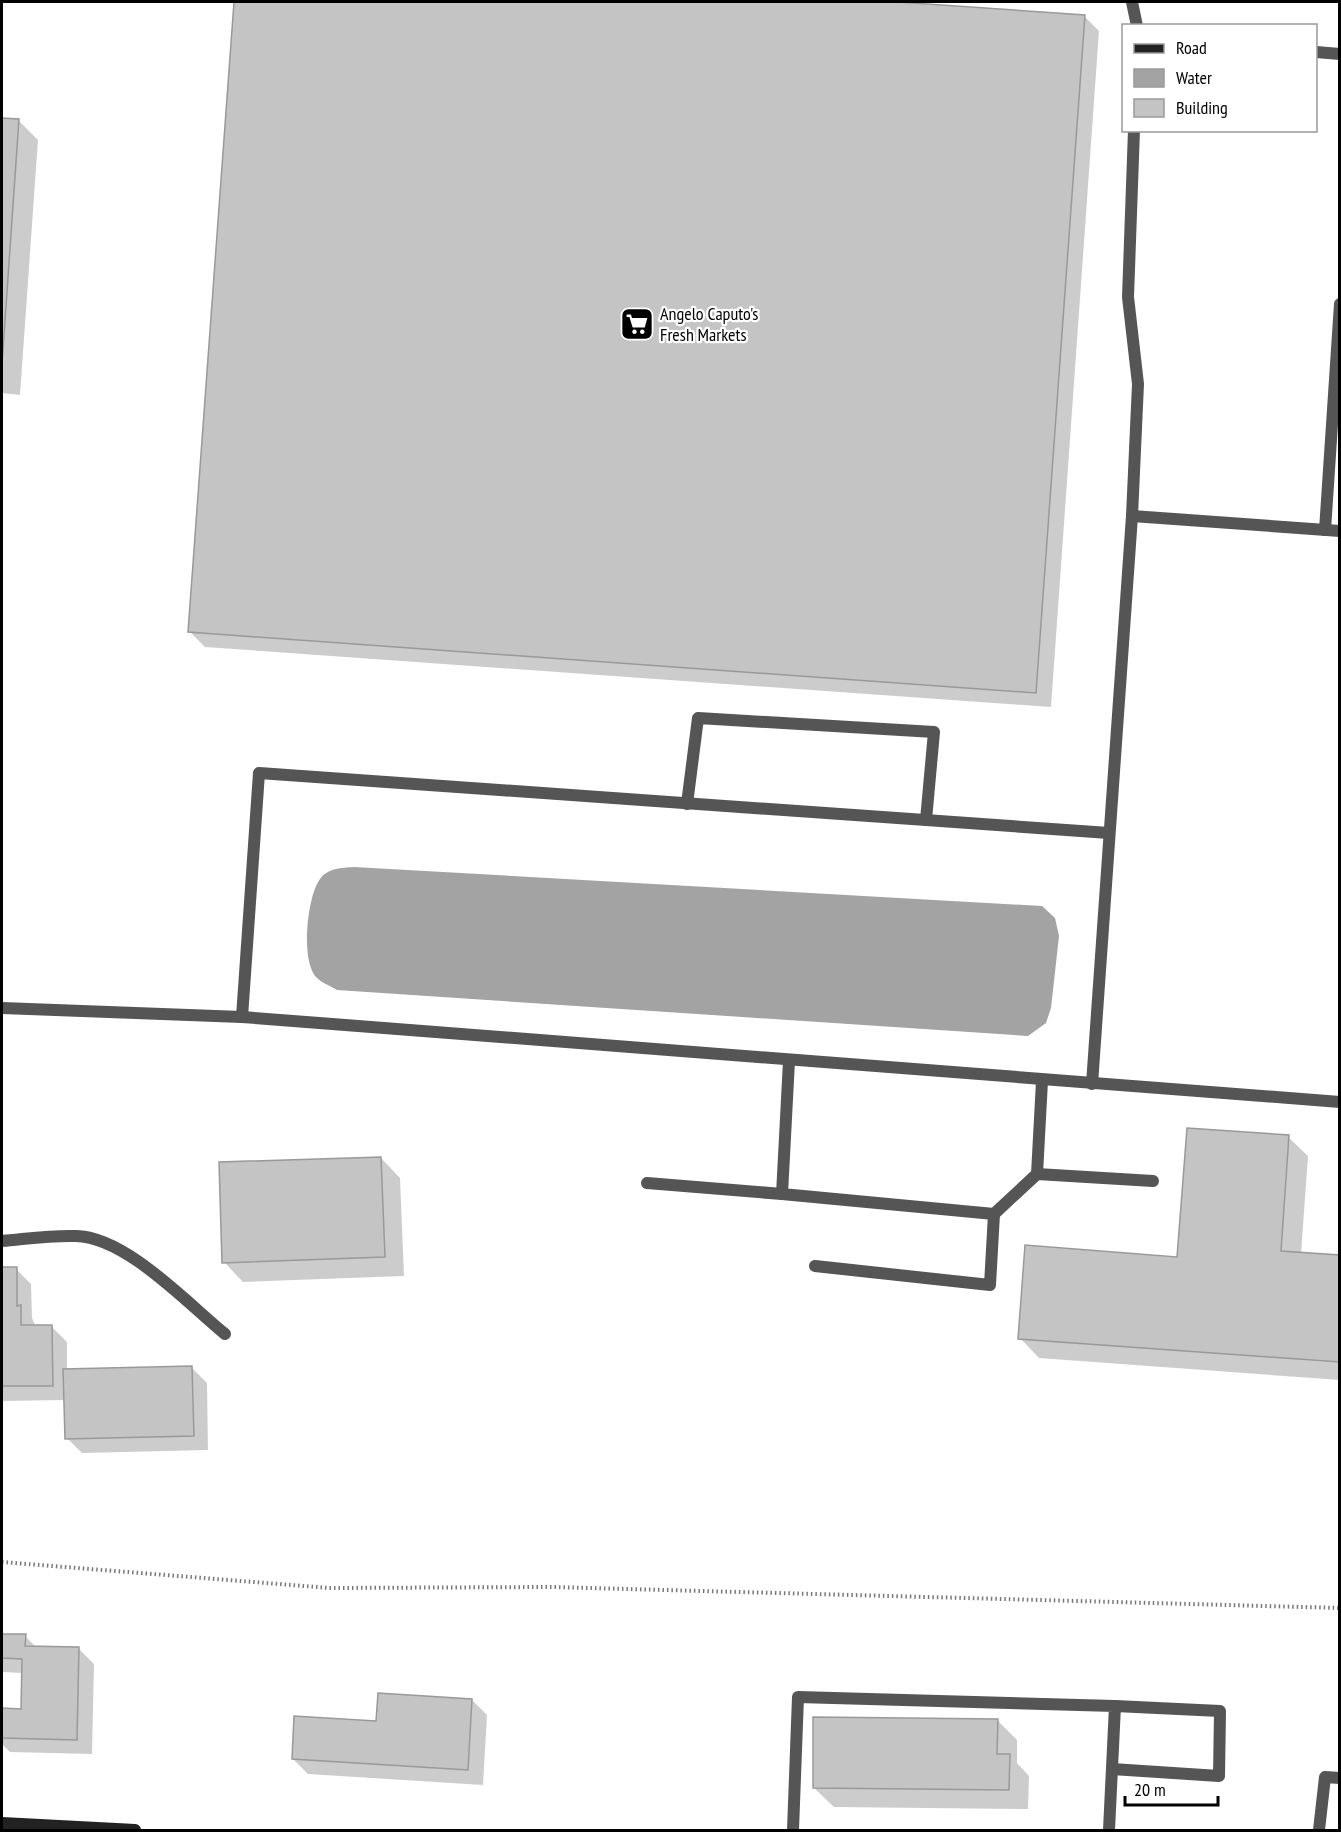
<svg xmlns="http://www.w3.org/2000/svg" width="1341" height="1832" viewBox="0 0 1341 1832" font-family="'PT Sans Narrow',sans-serif">
	<style>
		.water { fill: #a3a3a3 }
		.shadow { fill: #0003 }
		.building { fill: #c4c4c4; stroke: #999; stroke-width: 1.5 }
		.lines { fill: none; stroke-linecap: round; stroke-linejoin: round }
		.path { stroke: #777; stroke-width: 4; stroke-dasharray: 1.5 3; stroke-linecap: butt }
		.lane { stroke: #555; stroke-width: 12 }
		.secondary { stroke: #222; stroke-width: 12 }
		.labels { text-anchor: middle; stroke-width: 4.5; stroke-linejoin: round; paint-order: stroke }
		.poi-label { font-size: 18px; fill: #000; stroke: #fff; text-anchor: start }
	</style>
	<rect width="100%" height="100%" fill="#fff"/>
	<path class="water" d="M354,867L1042,906L1055,918L1059,936L1051,1008L1046,1023L1028,1036L337,990C331,986 322,983 317,978C300,963 307,896 320,879C328,868 341,868 354,867Z"/>
	<g class="shadow">
		<polygon points="235,2 877,2 1084,16 1099,31 1051,707 205,647 190,632"/>
		<polygon points="2,119 18,120 38,140 20,395 2,393"/>
		<polygon points="1288,1137 1308,1156 1301,1254 1340,1256 1340,1380 1039,1358 1020,1338 1179,1258"/>
		<polygon points="381,1158 400,1178 404,1276 243,1282 224,1262"/>
		<polygon points="2,1269 16,1269 31,1284 32,1318 36,1327 52,1327 67,1342 67,1371 192,1368 207,1383 208,1450 82,1453 67,1438 66,1400 2,1401"/>
		<polygon points="2,1635 25,1636 37,1648 79,1649 94,1664 92,1754 10,1752 2,1744 2,1710 23,1710 23,1673 2,1672"/>
		<polygon points="472,1700 487,1715 483,1785 308,1774 293,1759 377,1723"/>
		<polygon points="997,1720 1017,1740 1017,1763 1029,1776 1028,1809 834,1807 814,1788"/>
	</g>
	<g class="building">
		<polygon points="234,2 898,2 1085,15 1036,693 188,632"/>
		<polygon points="2,118 19,119 2,364"/>
		<polygon points="1187,1128 1289,1135 1281,1251 1340,1255 1340,1362 1018,1339 1025,1245 1177,1257"/>
		<polygon points="381,1157 385,1257 222,1263 219,1162"/>
		<polygon points="2,1267 17,1267 17,1306 21,1305 21,1325 52,1325 53,1386 2,1386"/>
		<polygon points="192,1366 194,1436 65,1439 63,1369"/>
		<polygon points="2,1634 26,1634 25,1646 79,1647 77,1740 2,1738 2,1708 21,1709 22,1659 2,1658"/>
		<polygon points="378,1693 472,1699 468,1770 292,1759 294,1716 376,1721"/>
		<polygon points="813,1717 998,1719 997,1754 1010,1754 1009,1790 813,1788"/>
	</g>
	<g class="lines">
		<polyline class="path" points="2,1562 329,1588 552,1587 1340,1608"/>
		<g class="lane">
			<polyline points="1132,2 1137,26"/>
			<polyline points="1316,52 1340,54"/>
			<polyline points="1132,516 1340,531"/>
			<polyline points="1325,530 1340,304"/>
			<polyline points="687,804 698,718 934,732 926,820"/>
			<polyline points="2,1008 242,1017 1340,1102"/>
			<polyline points="242,1017 259,773 1109,833"/>
			<polyline points="789,1061 782,1194 994,1214 1037,1174 1042,1081"/>
			<polyline points="1092,1084 1132,516 1138,384 1128,297 1134,130"/>
			<polyline points="1037,1174 1153,1181"/>
			<polyline points="647,1183 782,1194"/>
			<path d="M2,1241C26,1239 51,1235 76,1236C126,1237 187,1303 225,1334"/>
			<polyline points="815,1266 990,1285 994,1214"/>
			<polyline points="1112,1769 1219,1776 1220,1711 1115,1706"/>
			<polyline points="793,1830 798,1697 1115,1706 1109,1830"/>
			<polyline points="1319,1830 1325,1777 1340,1778"/>
		</g>
		<polyline class="secondary" points="2,1823 135,1830"/>
	</g>
	<defs>
		<g id="supermarket-square" transform="scale(1.725)"><rect x="-9" y="-9" width="18" height="18" rx="4" fill="#000" stroke="#fff"/><path d="M-6-5.5h2.5l.6 2H6L4.5 2H-2.5L-4.4-4H-6ZM-1.5 3.2a1.3 1.3 0 1 0 .1 0ZM3 3.2a1.3 1.3 0 1 0 .1 0Z" fill="#fff"/></g>
	</defs>
	<g fill-rule="evenodd">
		<use href="#supermarket-square" x="637" y="324"/>
	</g>
	<g class="labels">
		<g class="poi-label">
			<text x="660" y="320">Angelo Caputo's<tspan x="660" dy="21">Fresh Markets</tspan></text>
		</g>
	</g>
	<rect width="1341" height="1832" fill="none" stroke="#000000" stroke-width="6"/>
	<rect x="1122" y="24" width="195" height="108" fill="#ffffff" stroke="#999999" stroke-width="1.5"/>
	<rect x="1134" y="44" width="30" height="9" fill="#222222" stroke="#999999" stroke-width="1.5"/>
	<text x="1176" y="54" font-size="18" fill="#000000">Road</text>
	<rect x="1134" y="69" width="30" height="18" fill="#a3a3a3" stroke="#999999" stroke-width="1.5"/>
	<text x="1176" y="84" font-size="18" fill="#000000">Water</text>
	<rect x="1134" y="99" width="30" height="18" fill="#c4c4c4" stroke="#999999" stroke-width="1.5"/>
	<text x="1176" y="114" font-size="18" fill="#000000">Building</text>
	<path d="M1125 1796v9h93v-9" fill="none" stroke="#000000" stroke-width="3"/>
	<text x="1134" y="1796" font-size="18" fill="#000000" stroke="#ffffff" stroke-width="4.5" paint-order="stroke">20 m</text>
</svg>
